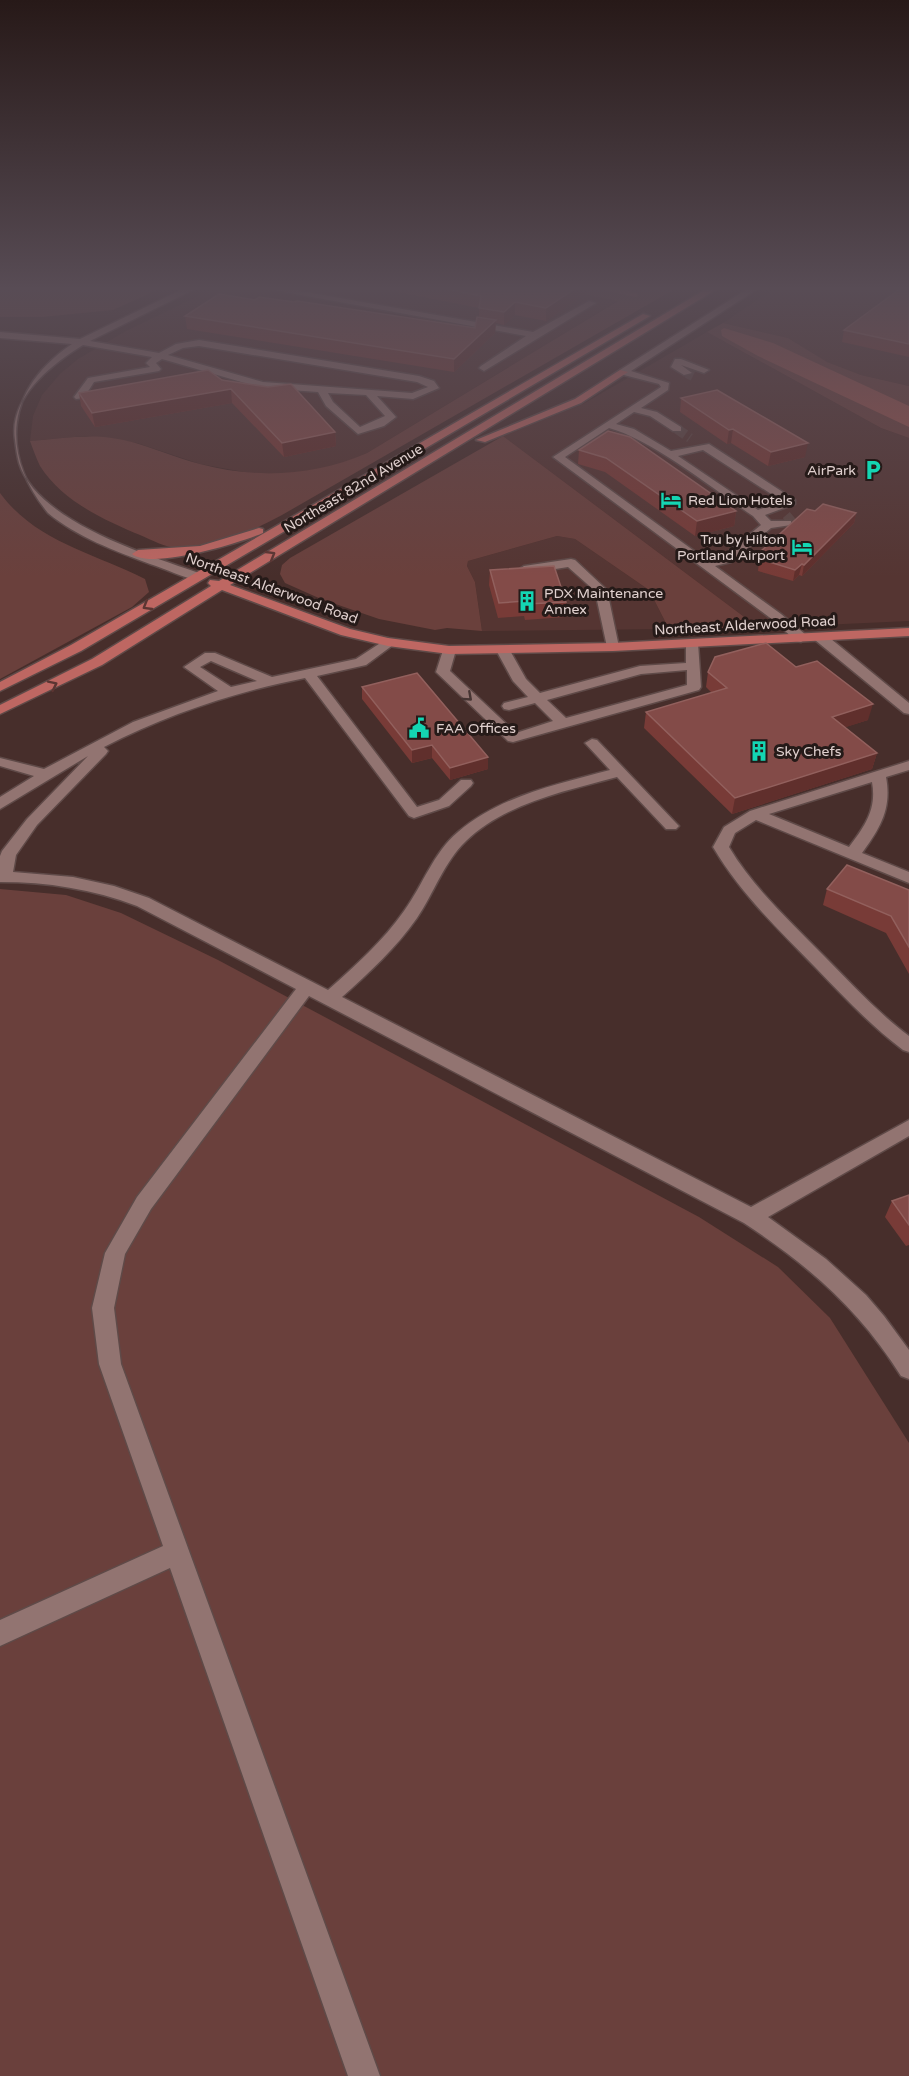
<svg xmlns="http://www.w3.org/2000/svg" width="909" height="2076" viewBox="0 0 909 2076" font-family="'Varela Round',sans-serif">
	<style>
		.built { fill: #553532 }
		.green { fill: #6a403c }
		.water { fill: #96524c }
		.lines { fill: none; stroke-linecap: round; stroke-linejoin: round }
		.stream { stroke: #96524c; stroke-width: 4 }
		.minor-tunnel-far1 { stroke: #5e4643; stroke-width: 10; stroke-dasharray: 10 4.5; stroke-linecap: butt }
		.minor-tunnel { stroke: #5e4643; stroke-width: 13; stroke-dasharray: 13 6; stroke-linecap: butt }
		.minor-casing { stroke: #5f4a48; stroke-width: 3 }
		.major-casing { stroke: #5f4a48; stroke-width: 3 }
		.minor { fill: #927471; fill-rule: evenodd }
		.major { fill: #be6762; fill-rule: evenodd }
		.wall { fill: #783b37 }
		.shaded-wall { fill: #602f2c }
		.building { fill: #834b48; stroke: #92605d; stroke-width: 1.5 }
		.oneway { stroke: #5b3532 }
		.oneway2 { stroke: #463533 }
		.labels { text-anchor: middle; stroke-width: 6; stroke-linejoin: round; paint-order: stroke }
		.far-poi-label { font-size: 14px; fill: #e0d0ce; stroke: #251a18; text-anchor: start }
		.far-street-label { font-size: 14px; fill: #e0d0ce; stroke: #251a18 }
	</style>
	<rect width="100%" height="100%" fill="#472e2b"/>
	<g class="built">
		<polygon points="219,286 544,286 619,300 367,453 346,462 322,469 291,473 249,473 200,464 137,443 86,436 30,441 33,416 42,395 60,374 78,359 126,331"/>
		<polygon points="778,286 909,286 909,386 861,375 826,362 788,338 723,323"/>
		<polygon points="707,332 881,428 909,438 909,621 759,628 503,436 583,404"/>
		<polygon points="557,536 575,539 649,590 669,629 482,631 475,582 467,566 468,561"/>
	</g>
	<g class="green">
		<polygon points="0,286 166,286 113,310 42,317 0,317"/>
		<path d="M544,286H680L282,515C249,533 216,547 179,548C166,548 152,540 140,535C104,520 62,501 40,466C36,458 33,449 30,441C57,439 85,434 112,438C143,442 171,457 200,464C255,479 315,476 367,453L618,301Z"/>
		<polygon points="723,323 788,338 827,362 861,375 909,386 909,438 881,428 707,332"/>
		<polygon points="503,436 759,628 669,629 649,590 575,539 557,536 468,561 467,566 475,582 482,631 447,628 435,630 379,619 321,599 285,583 280,574 282,565 290,558"/>
		<path d="M0,493C36,542 94,553 145,579L149,592L132,607L0,679Z"/>
		<polygon points="0,889 66,895 121,913 218,960 699,1217 778,1267 830,1318 909,1443 909,2076 0,2076"/>
	</g>
	<polygon class="water" points="724,328 773,343 909,406 909,427 758,356 722,336 721,330"/>
	<g class="lines">
		<polyline class="stream" points="595,286 636,295"/>
		<g class="minor-tunnel-far1">
			<polyline points="687,373 693,376"/>
			<polyline points="677,429 690,438"/>
		</g>
		<polyline class="minor-tunnel" points="787,523 794,517"/>
		<g class="minor-casing">
			<g id="minor">
				<path d="M189,286H201L90,341L159,353L176,344L199,340L419,376L434,381L439,388L413,399L377,396L396,417L384,426L358,434L326,406L318,392L262,388L162,359L156,363L161,369L159,371L94,382L87,393L100,392V396L76,399L74,397L88,378L150,367L146,363L152,357L83,345C52,364 8,398 15,440C16,448 17,456 19,463C37,522 150,556 202,574L204,577L198,581C182,577 166,569 150,564C115,551 77,537 48,513C0,454 5,389 72,344L0,338V332L80,339ZM199,346L417,382L428,387L412,393L263,382L168,355L183,348ZM328,393L366,395L385,416L360,427L333,402Z"/>
				<polygon points="251,286 272,286 533,332 589,301 596,303 484,371 479,368 481,366 526,336"/>
				<path d="M752,286H762L631,371L669,383L668,390L641,408L657,412L681,427V431H673L650,416L634,412L616,424L634,429L671,451L709,444L795,500V504L765,515L771,521H791V525L771,528L731,562L715,566L781,614L806,635L807,638L801,642L796,641L773,620L553,457L661,387L659,384L620,374V370ZM609,428C653,440 714,490 753,516L761,525L723,556L708,561L565,457ZM703,450L782,501L758,510L678,456Z"/>
				<polygon points="675,359 681,359 709,370 704,373 681,365 692,373 684,375 671,367"/>
				<polygon points="571,559 575,560 607,590 619,647 618,650 608,650 607,647 595,591 568,567 524,574 518,570 524,566"/>
				<polygon points="820,633 825,634 909,703 909,714 904,713 815,640 814,637"/>
				<path d="M388,638L394,642L393,645L366,665L317,676L417,807L439,800L461,780H471L473,783L471,786L449,806L414,818L409,816L305,678C235,692 168,714 104,747L108,751L106,754L37,825L16,855L13,872L73,877L114,886L149,898L328,990C355,966 383,941 404,911C423,885 433,853 458,832C500,796 558,784 610,770L585,743L592,739L597,740L676,823L679,826L676,829H666L617,777C566,791 505,803 466,841C444,862 434,893 417,918C396,948 369,973 342,997L751,1207L909,1120V1136L768,1217L826,1259L866,1295L884,1316L909,1350V1379L901,1376C859,1309 809,1266 744,1223L309,996L151,1209L125,1254L114,1308L121,1364L380,2076H348L170,1568L0,1646V1620L163,1546L99,1364L92,1308L105,1253L137,1197L296,989L137,906C92,889 48,882 0,882V856L2,851L27,819L88,756L0,809V797L34,776L0,766V758L44,769L133,722L218,691L184,667L205,653H215L272,677L356,659ZM211,661L257,681L231,687L200,667Z"/>
				<path d="M692,639L698,643L701,687L699,690L513,742L508,741L436,672L444,647H454L456,650L450,671L516,733L553,721L535,703L509,710L504,709L502,706L504,703L528,697L513,681L496,650L498,647H508L526,679L540,693L640,666L686,663V643ZM687,670V685L566,718L547,700L641,674Z"/>
				<path d="M909,761V770L886,777C892,809 880,828 862,853L909,872V883L756,820L735,833L729,847C754,889 791,922 825,957C852,984 878,1013 909,1036V1052L903,1050C870,1025 843,996 815,967C778,929 740,893 713,847L724,827L750,811ZM872,782C877,809 865,826 849,847L769,814Z"/>
			</g>
		</g>
		<g class="major-casing">
			<g id="major">
				<polygon points="711,286 722,286 230,585 350,629 388,638 449,646 613,643 909,628 909,636 613,651 449,654 388,646 341,635 222,590 102,665 0,714 0,705 92,659 211,586 208,583 210,580 219,581"/>
				<polygon points="643,314 650,316 81,651 0,691 0,682 71,645"/>
				<polygon points="620,370 628,372 581,403 485,442 476,440 575,399"/>
				<path d="M259,528L263,529V533C240,543 151,570 132,554L138,550L200,546Z"/>
			</g>
		</g>
		<use href="#minor" class="minor"/>
		<use href="#major" class="major"/>
	</g>
	<g class="wall">
		<polygon points="381,286 596,286 546,321 515,315 504,325 496,323 495,333 454,372 187,329 185,316 255,300 475,328 479,317 479,308 382,289 382,287"/>
		<polygon points="909,286 909,357 842,342 844,330"/>
		<polygon points="222,380 335,432 336,446 284,457 232,403 95,427 81,406 79,393"/>
		<polygon points="681,398 805,457 768,466 731,443 727,444 680,412"/>
		<polygon points="608,431 736,511 734,526 695,536 605,472 578,464 579,450"/>
		<polygon points="815,511 856,513 854,523 802,576 799,575 793,581 758,571 760,552"/>
		<polygon points="490,570 566,602 565,617 525,620 524,616 498,618 489,585"/>
		<polygon points="796,667 868,720 845,727 877,753 872,769 732,814 644,728 646,712 712,693 706,687 708,672"/>
		<polygon points="362,687 488,757 488,769 450,780 432,758 412,763 362,699"/>
		<polygon points="827,889 909,890 909,974 886,933 823,905"/>
		<polygon points="909,1195 909,1245 906,1246 885,1217 892,1201"/>
	</g>
	<g class="shaded-wall">
		<polygon points="579,286 596,286 546,321 546,308"/>
		<polygon points="515,302 515,315 504,325 504,312"/>
		<polygon points="496,320 495,333 454,372 454,359"/>
		<polygon points="231,389 232,403 95,427 92,413"/>
		<polygon points="733,429 731,443 727,444 729,430"/>
		<polygon points="335,432 336,446 284,457 282,443"/>
		<polygon points="808,443 805,457 768,466 771,452"/>
		<polygon points="736,511 734,526 695,536 697,521"/>
		<polygon points="856,513 854,523 802,576 804,565"/>
		<polygon points="802,564 799,575 793,581 795,570"/>
		<polygon points="873,704 868,720 828,733 832,717"/>
		<polygon points="432,745 432,758 412,763 412,750"/>
		<polygon points="877,753 872,769 732,814 735,798"/>
		<polygon points="488,757 488,769 450,780 450,768"/>
	</g>
	<g class="building">
		<polygon points="432,286 579,286 546,308 515,302 504,312 479,308 481,296"/>
		<polygon points="904,286 909,286 909,344 844,330"/>
		<polygon points="219,294 255,300 259,297 294,302 297,301 475,328 477,317 496,320 454,359 185,316"/>
		<polygon points="208,370 222,380 268,387 291,384 335,432 282,443 231,389 92,413 79,393"/>
		<polygon points="717,390 808,443 771,452 733,429 729,430 681,398"/>
		<polygon points="608,431 630,437 736,511 697,521 606,458 579,450"/>
		<polygon points="823,504 856,513 804,565 802,564 795,570 760,559 767,553 760,552 807,509 815,511"/>
		<polygon points="554,566 566,602 526,604 525,601 499,603 490,570"/>
		<polygon points="766,643 796,667 817,661 873,704 832,717 877,753 735,798 646,712 727,688 708,672 715,657"/>
		<polygon points="417,673 488,757 450,768 432,745 412,750 362,687"/>
		<polygon points="847,865 909,890 909,947 891,916 827,889"/>
		<polygon points="909,1195 909,1225 892,1201"/>
	</g>
	<defs><path id="oneway-chevron" d="M-2-3.5L2.5 0L-2 3.5" fill="none" stroke-width="1.6" stroke-linecap="round" stroke-linejoin="round" transform="scale(1.5)"/></defs>
	<g class="oneway">
		<use href="#oneway-chevron" transform="translate(271 555) rotate(-31)"/>
		<use href="#oneway-chevron" transform="translate(147 606) rotate(149)"/>
		<use href="#oneway-chevron" transform="translate(53 685) rotate(-26)"/>
	</g>
	<use class="oneway2" href="#oneway-chevron" transform="translate(468 697) rotate(42)"/>
	<linearGradient id="sky" x2="0" y2="1"><stop stop-color="#271918"/><stop offset="0.5" stop-color="#584c55"/><stop offset="1" stop-color="#584c55" stop-opacity="0"/></linearGradient>
	<rect width="909" height="577" fill="url(#sky)"/>
	<defs>
		<g id="parking-bare" transform="scale(1.62)"><path d="M-3.5-5.5H1a3.5 3.5 0 0 1 0 7H-1V5.5H-3.5ZM-1-3.4V-.6H.8a1.4 1.4 0 0 0 0-2.8Z" fill="#14d5b3" stroke="#251a18" stroke-width="2.5" paint-order="stroke"/></g>
		<g id="hotel-bare" transform="scale(1.62)"><path d="M-6-4.5h1.5V1H6V5H4.5V3h-9V5H-6ZM-4 0a1.8 1.8 0 1 1 3.6 0ZM.5 0V-2.5h3Q6-2.5 6 0Z" fill="#14d5b3" stroke="#251a18" stroke-width="2.5" paint-order="stroke"/></g>
		<g id="building-bare" transform="scale(1.62)"><path d="M-4-6H4V6H1V3H-1V6H-4ZM-2.5-4.3h1.7v1.8h-1.7ZM.8-4.3h1.7v1.8H.8ZM-2.5-1h1.7V.8h-1.7ZM.8-1h1.7V.8H.8Z" fill="#14d5b3" stroke="#251a18" stroke-width="2.5" paint-order="stroke"/></g>
		<g id="civic-bare" transform="scale(1.62)"><path d="M-.6-6.5H3V-4.5H.6V-3L4-1V1h2V6H-6V1h2V-1L-.6-3ZM-1.2 2.5V6h2.4V2.5Z" fill="#14d5b3" stroke="#251a18" stroke-width="2.5" paint-order="stroke"/></g>
	</defs>
	<g fill-rule="evenodd">
		<use href="#parking-bare" x="873" y="470"/>
		<use href="#hotel-bare" x="671" y="500"/>
		<use href="#hotel-bare" x="802" y="547"/>
		<use href="#building-bare" x="527" y="601"/>
		<use href="#civic-bare" x="419" y="728"/>
		<use href="#building-bare" x="759" y="751"/>
	</g>
	<g class="labels">
		<g class="far-poi-label">
			<text x="856" y="475" text-anchor="end">AirPark</text>
			<text x="688" y="505">Red Lion Hotels</text>
			<text x="785" y="544" text-anchor="end">Tru by Hilton<tspan x="785" dy="16">Portland Airport</tspan></text>
			<text x="544" y="598">PDX Maintenance<tspan x="544" dy="16">Annex</tspan></text>
			<text x="436" y="733">FAA Offices</text>
			<text x="776" y="756">Sky Chefs</text>
		</g>
		<g class="far-street-label">
			<text transform="translate(353 488) rotate(-31)" y="5">Northeast 82nd Avenue</text>
			<text transform="translate(272 588) rotate(20)" y="5">Northeast Alderwood Road</text>
			<text transform="translate(745 625) rotate(-3)" y="5">Northeast Alderwood Road</text>
		</g>
	</g>
</svg>
